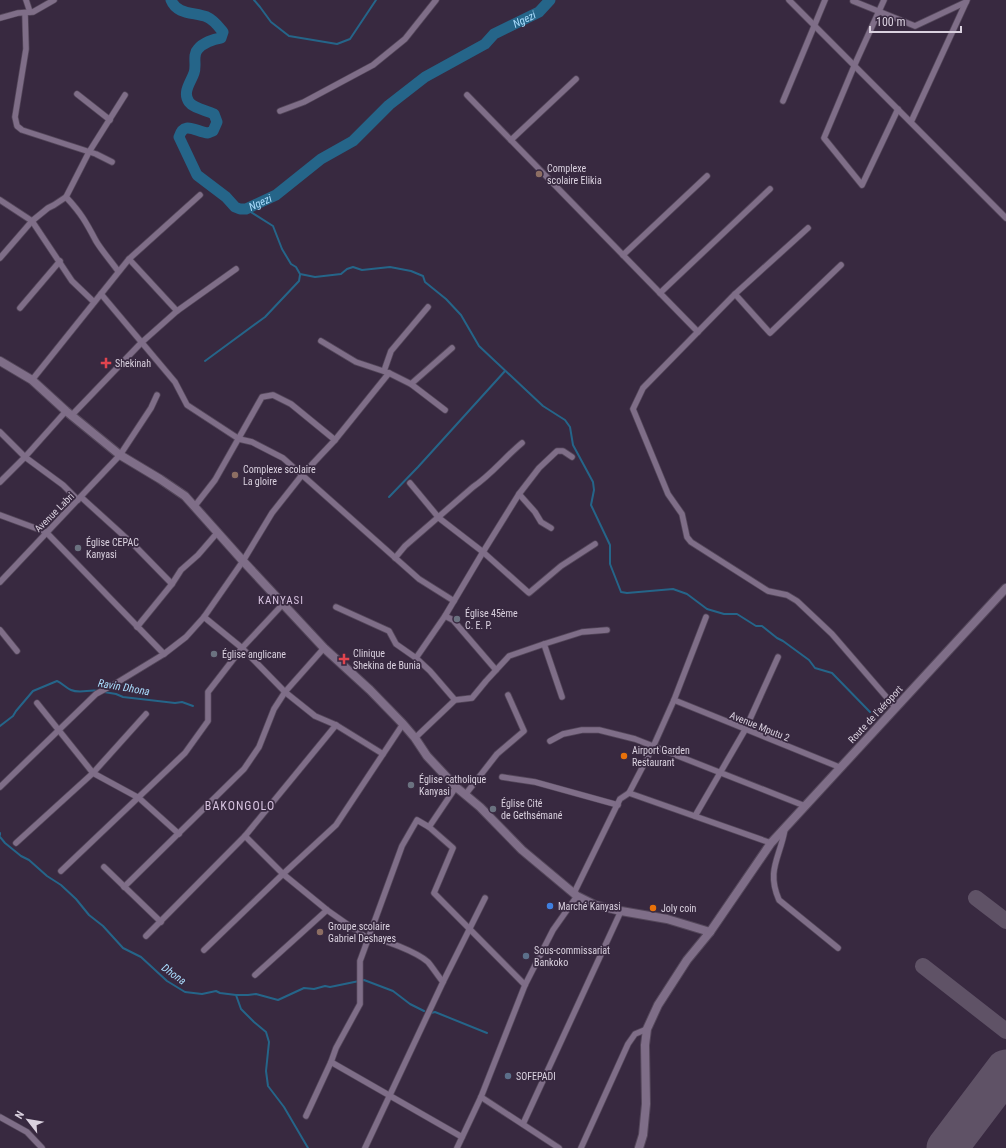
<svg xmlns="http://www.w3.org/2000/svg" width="1006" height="1148" viewBox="0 0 1006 1148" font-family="'Roboto Condensed',sans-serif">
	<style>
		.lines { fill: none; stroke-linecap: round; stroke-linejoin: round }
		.stream { stroke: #256589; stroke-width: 2 }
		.river { stroke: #256589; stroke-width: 11 }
		.taxiway { stroke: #5f5266; stroke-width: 16 }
		.runway { stroke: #5f5266; stroke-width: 41 }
		.street-casing { stroke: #54475a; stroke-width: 7 }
		.secondary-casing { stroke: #54475a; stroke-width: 10 }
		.street { stroke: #7f6e88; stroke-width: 5.5 }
		.secondary { stroke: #7f6e88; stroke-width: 8 }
		.education-dot { fill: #8d6e63; stroke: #382940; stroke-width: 1.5 }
		.health-dot { fill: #e0444e; stroke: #382940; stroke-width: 1.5 }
		.worship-dot { fill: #6b7280; stroke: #382940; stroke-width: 1.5 }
		.food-dot { fill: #e8710a; stroke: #382940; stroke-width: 1.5 }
		.shop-dot { fill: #3f7fe0; stroke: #382940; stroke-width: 1.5 }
		.service-dot { fill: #5c6f8a; stroke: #382940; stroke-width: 1.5 }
		.labels { text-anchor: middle; stroke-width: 3.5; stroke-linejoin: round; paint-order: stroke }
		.poi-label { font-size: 10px; fill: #dad1df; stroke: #382940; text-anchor: start }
		.street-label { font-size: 10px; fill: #dad1df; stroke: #382940 }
		.water-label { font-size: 11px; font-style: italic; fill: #a9dbfc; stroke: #382940 }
		.neighbourhood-label { font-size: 11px; letter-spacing: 1px; fill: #d6c2df; stroke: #382940 }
		.quarter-label { font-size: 12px; letter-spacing: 1px; fill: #d6c2df; stroke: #382940 }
	</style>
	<rect width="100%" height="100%" fill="#382940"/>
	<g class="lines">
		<g class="stream">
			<polyline points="254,0 260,7 271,22 289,36 337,44 350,39 376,0"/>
			<polyline points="246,209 273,226 282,249 291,264 296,267 300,274 315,277 341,274 347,269 353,267 362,270 390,267 411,271 423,276 425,282 446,299 461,315 479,346 543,406 565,420 570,427 573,445 593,482 594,490 591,505 610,545 610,564 621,592 627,593 673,589 687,594 707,609 724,614 737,614 756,626 762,626 777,638 783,641 809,660 815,668 832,673 870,712"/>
			<polyline points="205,361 265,317 299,281 300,275"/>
			<polyline points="389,497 418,467 505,371"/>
			<polyline points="104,692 116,694 123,697 175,703 182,702 193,706"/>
			<path d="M0,726L13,716L16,711L33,691L57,681C62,683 66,688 71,690C80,694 90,689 99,691"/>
			<polyline points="0,833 0,835"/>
			<polyline points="0,837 5,843 21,856 29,860 47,876 61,885 76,899 89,915 103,926 123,948 141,957 167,981 185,992 202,994 216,991 220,993 236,995 248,995 256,994 278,1000 304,988 314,989 325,986 330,987 364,980 393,991 410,1004 424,1011"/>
			<polyline points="236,995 241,1009 254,1022 266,1032 269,1042 266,1071 268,1086 284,1107 308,1148"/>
			<polyline points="431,1013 435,1012 487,1033"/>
		</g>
		<path class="river" id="s1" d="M171,0C177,15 194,12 207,17C214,20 218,26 223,32L221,38C213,39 203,43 198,49C192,55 197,65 194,73C191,82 182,92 189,102C194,109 207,110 214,114L217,122L213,131L208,133C196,132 184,120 179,137L197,175L226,197L235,207L240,209H246L276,195L321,159L353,141L389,105L425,77L485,44L494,34L539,12L550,0"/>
		<g class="taxiway">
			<polyline points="976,898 1006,921"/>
			<polyline points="923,966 1006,1031"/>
		</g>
		<polyline class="runway" points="947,1148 1006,1070"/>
		<g class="street-casing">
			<g id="street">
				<polyline points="26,0 30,12"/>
				<polyline points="789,0 1006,218"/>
				<polyline points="884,0 855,64 824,138 862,185 898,109"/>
				<polyline points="853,1 915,26 966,2"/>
				<polyline points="25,13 26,49 15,117 17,126 22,130 96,154 112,162"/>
				<polyline points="0,18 18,13 33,12 54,0"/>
				<polyline points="77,94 110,120"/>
				<polyline points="467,95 698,332"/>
				<polyline points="783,101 825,0"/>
				<polyline points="280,111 304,102 373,65 405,39 436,0"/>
				<polyline points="911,122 967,0"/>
				<polyline points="511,140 576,79"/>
				<path d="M66,197C81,213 86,222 96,241C102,251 111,261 118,271"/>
				<polyline points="0,200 32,221 72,281 94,302"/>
				<polyline points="808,228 735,294 643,388 633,409 668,494 682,514 687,537 691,542 768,591 787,595 797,601 832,634 895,707"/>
				<polyline points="623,255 707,176"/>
				<polyline points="0,258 32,221 48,208 54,205 66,197 89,152 125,95"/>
				<polyline points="129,259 177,311"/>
				<polyline points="660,293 770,189"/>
				<polyline points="101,294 175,382 187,405 239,439 252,442 283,458 419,579 454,601"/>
				<polyline points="735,294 770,333 841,265"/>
				<polyline points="20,308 60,261"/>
				<polyline points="321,341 356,362 389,373 411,384 445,410"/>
				<polyline points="384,371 391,351 428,307"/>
				<polyline points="32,380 129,259 200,195"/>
				<polyline points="411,384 452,348"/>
				<polyline points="71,416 141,343 177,311 236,269"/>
				<polyline points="0,432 25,457 63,485 78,500"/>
				<polyline points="0,482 25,457 66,411"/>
				<polyline points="410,483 439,518 483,552 529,593 561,566 595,544"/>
				<polyline points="519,494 535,512 541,522 551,528"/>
				<polyline points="81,497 135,546 172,584"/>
				<polyline points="194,507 215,480 262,397 273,395 291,404 335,440"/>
				<polyline points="0,515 46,532 164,654"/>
				<path d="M395,558L405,546L473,487C491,475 505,457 522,443"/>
				<polyline points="0,582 120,455 151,408 157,395"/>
				<polyline points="336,607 389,631 396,644 416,658 430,671 455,700"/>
				<polyline points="445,616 453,620 496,670"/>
				<polyline points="204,617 242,648 285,692 315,716 336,725 383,754"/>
				<polyline points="137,627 172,584 181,570 198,555 217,533"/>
				<polyline points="0,630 17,651"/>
				<polyline points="544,644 562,697"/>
				<polyline points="416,658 445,616 483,552 519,494 539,468 557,451 563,451 572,457"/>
				<polyline points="674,700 839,767"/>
				<polyline points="37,703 93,773 139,798 179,834"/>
				<polyline points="415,738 455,700 472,698 486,681 509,656 544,644 582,632 607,630"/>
				<polyline points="550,741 563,734 582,730 599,730 635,739 805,806"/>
				<polyline points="502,777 535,782 618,805"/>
				<polyline points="0,787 96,694 118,682 164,654 186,637 204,617 243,561 272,513 302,475 335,440 389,373"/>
				<polyline points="629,793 653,747 674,700 706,617"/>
				<polyline points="465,795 497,754 524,731 508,695"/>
				<polyline points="695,816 745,730 778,657"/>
				<polyline points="429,827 453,848 434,893 525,985"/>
				<path d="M785,829C780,858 766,870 779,900L838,948"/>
				<path d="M245,836L283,874L327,910L367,938C381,937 418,953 428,962C433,968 438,976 443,982"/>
				<polyline points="16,843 93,773 146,714"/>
				<polyline points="104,867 161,922"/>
				<polyline points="61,871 185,753 208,721 208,692 242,648 283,604"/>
				<polyline points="124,887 244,769 259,747 274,709 285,692 324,648"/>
				<polyline points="574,893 620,799 629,793 771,843"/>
				<polyline points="146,936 245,836 336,725"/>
				<polyline points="204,950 283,874 336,825 403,724"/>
				<polyline points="255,975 327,910"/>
				<polyline points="331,1062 462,1137"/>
				<polyline points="481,1097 559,1148"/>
				<polyline points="306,1116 331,1062 336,1048 360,1004 360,961 402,846 417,820 429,827 456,787"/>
				<polyline points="0,1117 27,1132 42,1148"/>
				<polyline points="523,1124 621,911"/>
				<polyline points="365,1148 443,982 485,898"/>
				<polyline points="457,1148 481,1097 525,985 553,930 577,896"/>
				<polyline points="581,1148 628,1044 635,1034 647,1029"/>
			</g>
		</g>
		<g class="secondary-casing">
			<g id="secondary">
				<polyline points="0,361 32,380 66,411 120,455 160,479 185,496 243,561 324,648 370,690 403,724 415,738 427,756 456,787 480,807 522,850 577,896 595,905 621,911 667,919 710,932"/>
				<polyline points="639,1148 643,1135 646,1104 645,1045 647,1029 658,1005 687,960 710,932 771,843 1006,588"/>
			</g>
		</g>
		<use href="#street" class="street"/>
		<use href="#secondary" class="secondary"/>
	</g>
	<g class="education-dot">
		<circle cx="539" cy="174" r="4"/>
		<circle cx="235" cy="475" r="4"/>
		<circle cx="320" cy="932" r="4"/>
	</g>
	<g class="health-dot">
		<path d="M104 357h4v4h4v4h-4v4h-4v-4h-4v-4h4z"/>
		<path d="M342 653h4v4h4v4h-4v4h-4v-4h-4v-4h4z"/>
	</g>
	<g class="worship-dot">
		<circle cx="78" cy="548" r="4"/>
		<circle cx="457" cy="619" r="4"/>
		<circle cx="214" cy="654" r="4"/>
		<circle cx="411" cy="785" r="4"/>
		<circle cx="493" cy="809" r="4"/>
	</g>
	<g class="food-dot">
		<circle cx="624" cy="756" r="4"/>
		<circle cx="653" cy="908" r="4"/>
	</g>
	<circle class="shop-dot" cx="550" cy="906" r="4"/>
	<g class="service-dot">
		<circle cx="526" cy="956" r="4"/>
		<circle cx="508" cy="1076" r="4"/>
	</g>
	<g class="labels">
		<g class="poi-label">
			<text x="547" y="172">Complexe<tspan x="547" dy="12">scolaire Elikia</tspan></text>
			<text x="115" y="367">Shekinah</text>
			<text x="243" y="473">Complexe scolaire<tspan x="243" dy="12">La gloire</tspan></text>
			<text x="86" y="546">Église CEPAC<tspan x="86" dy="12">Kanyasi</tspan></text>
			<text x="465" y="617">Église 45ème<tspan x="465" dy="12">C. E. P.</tspan></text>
			<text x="353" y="657">Clinique<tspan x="353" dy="12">Shekina de Bunia</tspan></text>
			<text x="222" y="658">Église anglicane</text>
			<text x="632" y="754">Airport Garden<tspan x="632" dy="12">Restaurant</tspan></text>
			<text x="419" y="783">Église catholique<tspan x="419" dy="12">Kanyasi</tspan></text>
			<text x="501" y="807">Église Cité<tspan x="501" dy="12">de Gethsémané</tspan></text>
			<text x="558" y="910">Marché Kanyasi</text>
			<text x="661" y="912">Joly coin</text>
			<text x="328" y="930">Groupe scolaire<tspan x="328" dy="12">Gabriel Deshayes</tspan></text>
			<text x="534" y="954">Sous-commissariat<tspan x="534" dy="12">Bankoko</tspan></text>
			<text x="516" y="1080">SOFEPADI</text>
		</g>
		<g class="street-label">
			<text transform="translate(54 512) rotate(-45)" y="4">Avenue Labri</text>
			<text transform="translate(875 714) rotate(-47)" y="4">Route de l'aéroport</text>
			<text transform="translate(760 726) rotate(22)" y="4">Avenue Mputu 2</text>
		</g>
		<g class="water-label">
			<text dy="4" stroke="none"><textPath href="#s1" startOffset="681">Ngezi</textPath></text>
			<text dy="4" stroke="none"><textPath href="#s1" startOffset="357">Ngezi</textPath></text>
			<text transform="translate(124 687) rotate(10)" y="4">Ravin Dhona</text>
			<text transform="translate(174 974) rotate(36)" y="4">Dhona</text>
		</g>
		<g class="neighbourhood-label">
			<text x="281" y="604">KANYASI</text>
		</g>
		<g class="quarter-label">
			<text x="240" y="810">BAKONGOLO</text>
		</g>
	</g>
	<g transform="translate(28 1120) rotate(301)" stroke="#382940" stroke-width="3" paint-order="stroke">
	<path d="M0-3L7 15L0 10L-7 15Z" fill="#dad1df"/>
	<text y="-6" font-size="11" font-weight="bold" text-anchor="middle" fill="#dad1df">N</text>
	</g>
	<path d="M870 26v6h91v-6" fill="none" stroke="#dad1df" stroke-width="2"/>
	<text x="876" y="26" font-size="12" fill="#dad1df" stroke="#382940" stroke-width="3" paint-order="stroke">100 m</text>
</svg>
